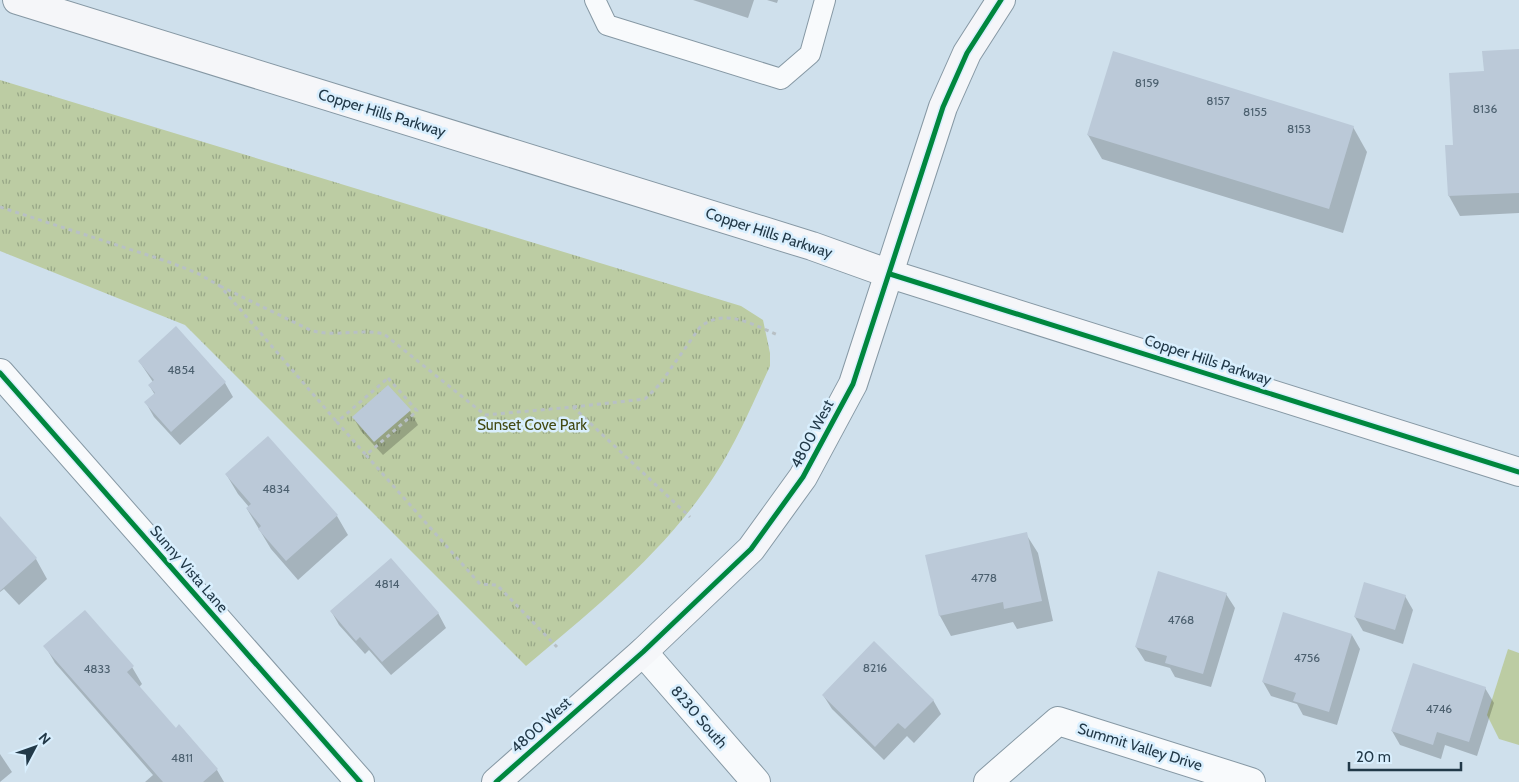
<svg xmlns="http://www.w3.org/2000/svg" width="1519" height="782" viewBox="0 0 1519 782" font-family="Cabin,sans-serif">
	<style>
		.grass { fill: url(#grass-tufts) }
		.garden { fill: #bccca3 }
		.shadow { fill: #0003 }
		.building { fill: #bbc9d8 }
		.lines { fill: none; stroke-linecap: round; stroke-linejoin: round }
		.lane-casing { stroke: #8698a4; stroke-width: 22 }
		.street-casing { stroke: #8698a4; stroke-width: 30 }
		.secondary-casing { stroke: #8698a4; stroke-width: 30 }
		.path { stroke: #b8c0c5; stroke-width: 3; stroke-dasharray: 4 4; stroke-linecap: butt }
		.lane { stroke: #f8fafc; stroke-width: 20 }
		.street { stroke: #f8fafc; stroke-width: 28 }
		.secondary { stroke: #f5f6f9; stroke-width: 28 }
		.cycleway-casing { stroke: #d9effe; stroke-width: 8 }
		.cycleway { stroke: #00873e; stroke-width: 5 }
		.labels { text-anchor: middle; stroke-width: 5; stroke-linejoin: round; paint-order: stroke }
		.number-label { font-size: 12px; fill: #4c606f }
		.street-label { font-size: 15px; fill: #223948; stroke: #d9effe }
		.park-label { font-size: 15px; fill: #434a13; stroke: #d9effe }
	</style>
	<defs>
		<pattern id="grass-tufts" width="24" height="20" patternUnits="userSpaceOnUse" patternTransform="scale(1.25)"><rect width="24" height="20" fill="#bccca3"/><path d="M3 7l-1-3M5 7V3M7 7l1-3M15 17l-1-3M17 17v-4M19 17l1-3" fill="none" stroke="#98a787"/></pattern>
	</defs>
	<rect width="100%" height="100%" fill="#cfe0ec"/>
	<path class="grass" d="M0,80L741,306L763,320L770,353V366C753,403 737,441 715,475C667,550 594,609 526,666L185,325L0,251Z"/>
	<polygon class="garden" points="1508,649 1519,653 1519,745 1499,739 1487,715"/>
	<g class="shadow">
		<polygon points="693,0 754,0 748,18"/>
		<polygon points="767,0 778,0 777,3"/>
		<polygon points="1519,50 1519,213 1460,216 1449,196 1454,146"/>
		<polygon points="1353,127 1367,152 1343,233 1102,159 1088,135"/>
		<polygon points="176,328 225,383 233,397 180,445 154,417 146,403 155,395 149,385 153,382 139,361"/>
		<polygon points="388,387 410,411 418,425 383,455 361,431 353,417"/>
		<polygon points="226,474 337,516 348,535 298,580 271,549 247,509 249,507 238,494"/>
		<polygon points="0,518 36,559 47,579 19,605 4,589 0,592"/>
		<polygon points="1026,534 1038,553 1053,621 1017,629 1013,622 951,636 940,616 926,556"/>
		<polygon points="1226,594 1235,608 1211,687 1175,677 1170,668 1145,661 1136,647"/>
		<polygon points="1405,596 1413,610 1403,644 1363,631 1355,617"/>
		<polygon points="331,611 438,613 446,628 391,675 369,650 365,654 339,625"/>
		<polygon points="1352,635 1360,649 1337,725 1303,715 1297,704 1271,696 1263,682"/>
		<polygon points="45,646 132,667 142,684 139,687 175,729 179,726 217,770 224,782 145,782 153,775 55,663"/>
		<polygon points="1485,688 1494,703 1477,756 1445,745 1441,759 1400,745 1392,731"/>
		<polygon points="823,695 933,700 941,714 914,743 907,736 884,760 832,709"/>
		<polygon points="0,754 12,772 0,782"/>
	</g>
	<g class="building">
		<polygon points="1519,49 1519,193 1448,196 1445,145 1453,145 1449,73 1484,71 1482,51"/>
		<polygon points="1113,51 1354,126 1329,209 1087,135"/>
		<polygon points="176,326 226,382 171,432 144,402 155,393 148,385 154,380 138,361"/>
		<polygon points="388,385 411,410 374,442 352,417"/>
		<polygon points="268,436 338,515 286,561 258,529 261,526 246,508 251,504 225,474"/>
		<polygon points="0,516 37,558 0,591"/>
		<polygon points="1027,532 1042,601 1004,609 1003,602 939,616 925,555"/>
		<polygon points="391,558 439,613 382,662 360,637 356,641 330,611"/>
		<polygon points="1158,571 1227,593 1203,674 1165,663 1167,656 1135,647"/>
		<polygon points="1364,582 1406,595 1395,630 1354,617"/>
		<polygon points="85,610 134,666 127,672 176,728 179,724 218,769 203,782 163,782 43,646"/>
		<polygon points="1283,612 1352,634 1329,712 1293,701 1296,693 1262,682"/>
		<polygon points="874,641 934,700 905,729 898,723 875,747 822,695"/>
		<polygon points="1413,663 1486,687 1469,742 1437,732 1433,745 1391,731"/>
	</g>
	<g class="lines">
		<g class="lane-casing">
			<polyline id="lane" points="595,0 607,25 781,79 810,54 825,0"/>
		</g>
		<g class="street-casing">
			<g id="street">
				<polyline points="0,373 360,782"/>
				<polyline points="643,652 756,782"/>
				<polyline points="988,782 1058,721 1251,782"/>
			</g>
		</g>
		<g class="secondary-casing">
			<g id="secondary">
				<polyline points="17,0 812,246 890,274 1519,472"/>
				<polyline points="496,782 643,652 751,549 803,477 853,384 943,107 967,53 1001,0"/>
			</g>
		</g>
		<g class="path">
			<polyline points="0,207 169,262 197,273 220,286 337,422"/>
			<path d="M220,286L310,330C335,338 360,328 384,334L485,415L573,407L690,517"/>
			<polygon points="388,378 417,411 366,455 337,422"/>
			<path d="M573,407L645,399L660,384L700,327C725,307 753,325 778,335"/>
			<polyline points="366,455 480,584 497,585 557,647"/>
		</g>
		<use href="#lane" class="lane"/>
		<use href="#street" class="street"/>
		<use href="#secondary" class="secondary"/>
		<g class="cycleway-casing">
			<g id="cycleway">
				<polyline points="890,274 1519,472"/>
				<polyline points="0,373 360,782"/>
				<polyline points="496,782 643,652 751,549 803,477 853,384 943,107 967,53 1001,0"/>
			</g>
		</g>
		<use href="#cycleway" class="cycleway"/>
	</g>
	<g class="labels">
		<g class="number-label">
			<text x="1147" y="87">8159</text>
			<text x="1218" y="105">8157</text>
			<text x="1485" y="113">8136</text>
			<text x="1255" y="116">8155</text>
			<text x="1299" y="133">8153</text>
			<text x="181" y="374">4854</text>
			<text x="276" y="493">4834</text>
			<text x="984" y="582">4778</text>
			<text x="387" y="588">4814</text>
			<text x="1181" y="624">4768</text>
			<text x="1307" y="662">4756</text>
			<text x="875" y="672">8216</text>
			<text x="97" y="673">4833</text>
			<text x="1439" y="713">4746</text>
			<text x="182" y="762">4811</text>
		</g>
		<g class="street-label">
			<text transform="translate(382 113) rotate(17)" y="5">Copper Hills Parkway</text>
			<text transform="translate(769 233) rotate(18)" y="5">Copper Hills Parkway</text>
			<text transform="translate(1208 360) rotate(18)" y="5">Copper Hills Parkway</text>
			<text transform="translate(812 434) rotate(-62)" y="5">4800 West</text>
			<text transform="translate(189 569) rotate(49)" y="5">Sunny Vista Lane</text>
			<text transform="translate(699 717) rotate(49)" y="5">8230 South</text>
			<text transform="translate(541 725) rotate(-42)" y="5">4800 West</text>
			<text transform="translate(1140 747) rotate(17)" y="5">Summit Valley Drive</text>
		</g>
		<g class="park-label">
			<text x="532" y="430">Sunset Cove Park</text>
		</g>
	</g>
	<g transform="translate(35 747) rotate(49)" stroke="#d9effe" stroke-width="4" paint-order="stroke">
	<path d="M0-4L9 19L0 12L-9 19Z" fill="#223948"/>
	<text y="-8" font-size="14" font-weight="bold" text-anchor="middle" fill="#223948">N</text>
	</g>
	<path d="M1349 762v8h112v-8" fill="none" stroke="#223948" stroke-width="2.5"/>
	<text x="1356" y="762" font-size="15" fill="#223948" stroke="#d9effe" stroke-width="4" paint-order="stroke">20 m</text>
</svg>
